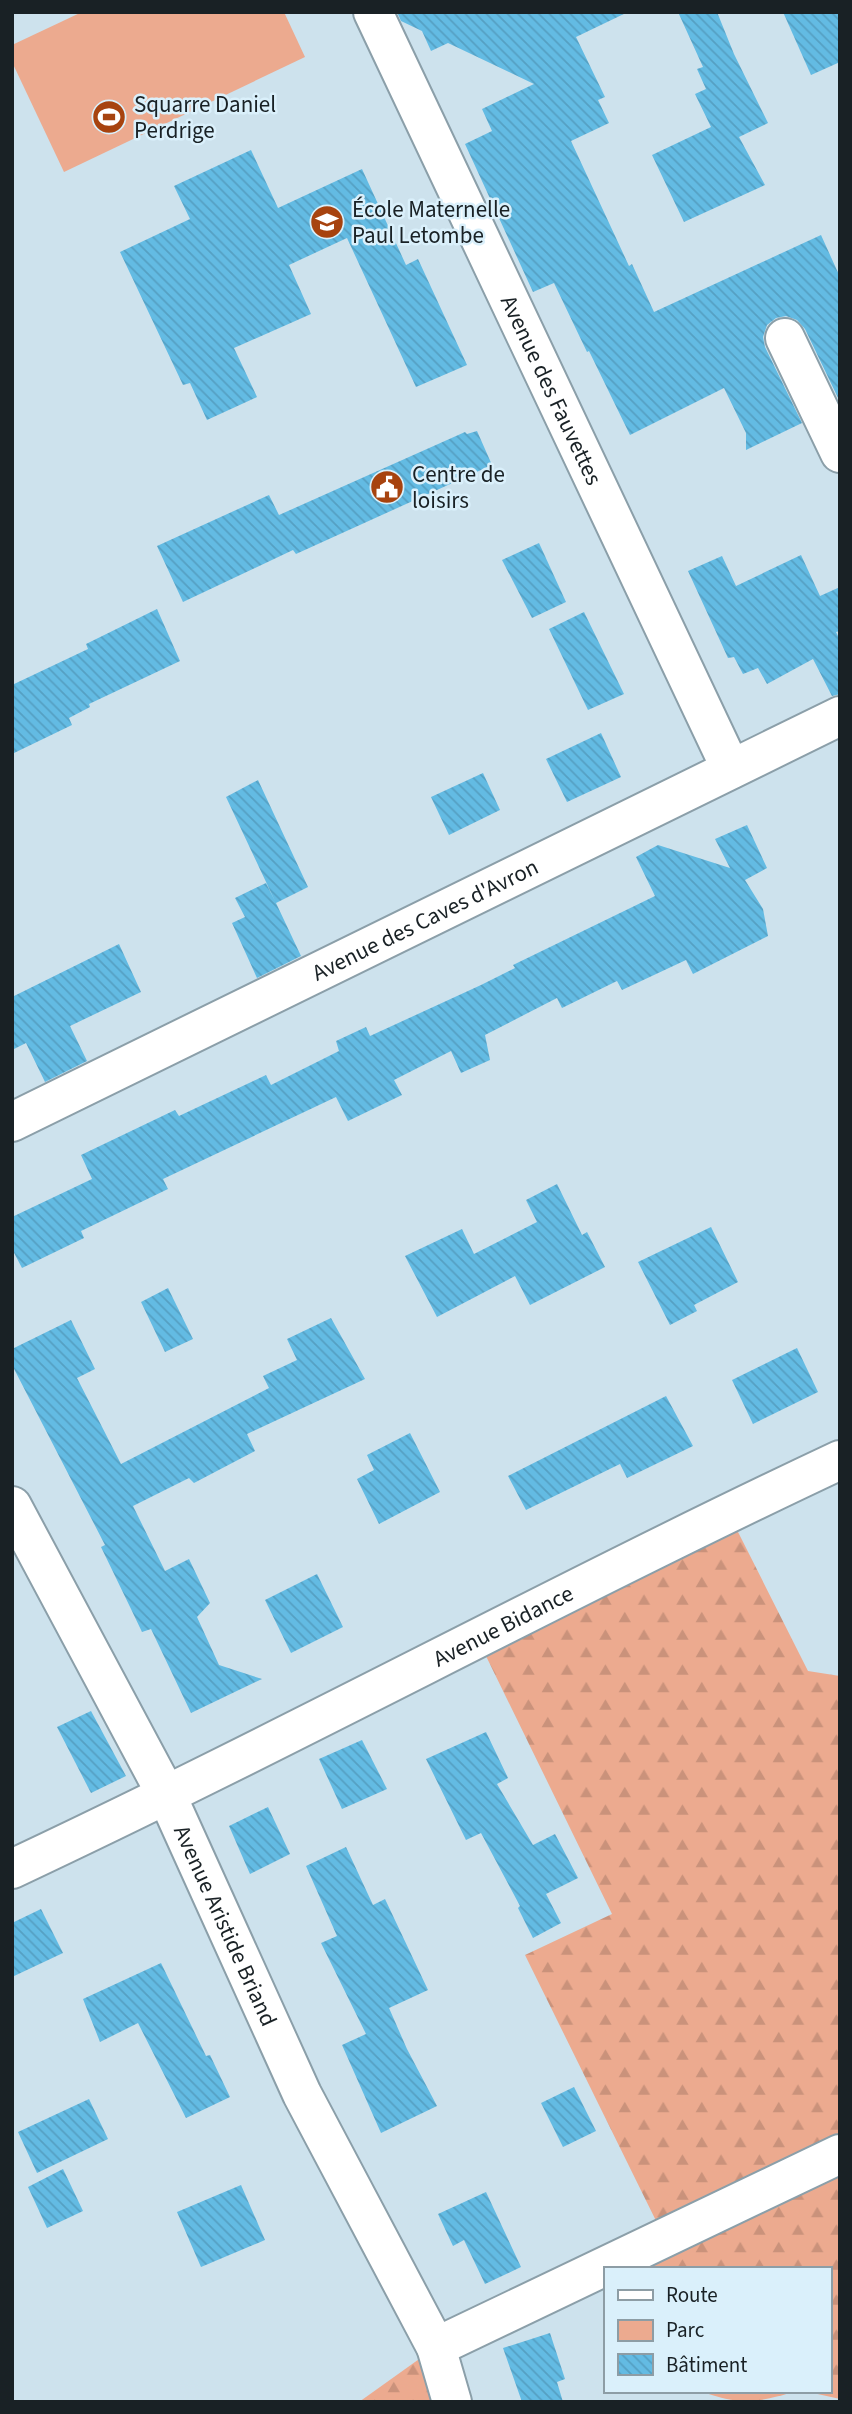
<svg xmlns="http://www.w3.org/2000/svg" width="852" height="2414" viewBox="0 0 852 2414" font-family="'Source Sans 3',sans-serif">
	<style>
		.forest { fill: url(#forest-firs) }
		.green { fill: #ecaa8f }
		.building { fill: url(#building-back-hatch) }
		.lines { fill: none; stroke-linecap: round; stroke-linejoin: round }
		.minor-casing { stroke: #8b9fa9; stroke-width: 42 }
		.minor { stroke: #fff; stroke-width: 38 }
		.labels { text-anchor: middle; stroke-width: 5; stroke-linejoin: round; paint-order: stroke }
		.poi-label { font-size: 23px; fill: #192125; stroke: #daf0fb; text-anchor: start }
		.street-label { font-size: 23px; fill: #192125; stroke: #daf0fb }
	</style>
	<defs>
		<pattern id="forest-firs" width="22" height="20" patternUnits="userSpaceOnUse" patternTransform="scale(1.75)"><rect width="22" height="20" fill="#ecaa8f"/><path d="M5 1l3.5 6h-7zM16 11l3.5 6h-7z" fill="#ca927b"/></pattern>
		<pattern id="building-back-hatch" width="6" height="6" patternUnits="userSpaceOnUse" patternTransform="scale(1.75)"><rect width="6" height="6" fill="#63bbe3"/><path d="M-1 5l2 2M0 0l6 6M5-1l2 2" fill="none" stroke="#55a0c3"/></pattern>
	</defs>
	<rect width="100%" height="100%" fill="#cde2ed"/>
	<g class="forest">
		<polygon points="736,1528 808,1671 840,1676 840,2147 663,2235 525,1955 612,1914 485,1654"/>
		<polygon points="840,2174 840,2399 804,2391 829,2391 829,2269 643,2269"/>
		<polygon points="436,2347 452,2402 359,2402"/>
		<path d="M700,2391H797C756,2403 741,2406 700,2391Z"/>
	</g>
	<polygon class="green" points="82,12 284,12 305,57 64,172 12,62 12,45"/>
	<g class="building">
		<polygon points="397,12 628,12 576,37 605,97 598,100 609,123 571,141 629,266 632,264 654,312 821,235 840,277 840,402 805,329 797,320 786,316 776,318 767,325 763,337 765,347 802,423 746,450 746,433 724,388 630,435 589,351 587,352 554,283 533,292 465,144 492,131 482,109 534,84 448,43 431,51 422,31 401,21"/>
		<polygon points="678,12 717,12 734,54 768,123 739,137 765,185 684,222 652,155 711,127 695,94 706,89 697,69 703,67"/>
		<polygon points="783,12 840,12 840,62 811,75"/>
		<polygon points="251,150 278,208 362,169 406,265 418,259 467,365 416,387 347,238 289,265 311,314 234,348 257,397 207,420 190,383 183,385 120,252 190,219 174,186"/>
		<polygon points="477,431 492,465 296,554 293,550 183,602 157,546 269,495 279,515 465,432 467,434"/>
		<polygon points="539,543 566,602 532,618 502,560"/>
		<polygon points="801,555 820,596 840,587 840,631 836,632 840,640 840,694 832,696 813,659 767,684 758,668 743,674 734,657 728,658 688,571 722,556 736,586"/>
		<polygon points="157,609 180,661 89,704 90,707 69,718 72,725 12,754 12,685 88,649 86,644"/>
		<polygon points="584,612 624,694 588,710 549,629"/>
		<polygon points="601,733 621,777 567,802 546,759"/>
		<polygon points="483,773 500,810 449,835 431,797"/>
		<polygon points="258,780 308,887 276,903 301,956 257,978 232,923 245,917 235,898 266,883 275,901 226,797"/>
		<polygon points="747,825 767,868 745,880 763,909 768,936 693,974 686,960 622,990 617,981 562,1008 557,998 485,1035 490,1060 461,1073 451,1051 394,1080 402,1095 348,1121 336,1097 163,1179 168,1189 81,1231 84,1238 22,1268 12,1249 12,1217 92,1179 81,1155 175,1110 179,1116 266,1075 271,1085 339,1051 336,1041 366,1027 370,1036 481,985 515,968 513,965 655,896 636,857 658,845 730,868 715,839"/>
		<polygon points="119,944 141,992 70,1026 87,1061 45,1082 26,1043 12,1050 12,997"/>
		<polygon points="557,1184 582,1235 587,1232 605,1267 530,1305 515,1276 437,1317 405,1256 462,1229 474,1254 537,1222 526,1200"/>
		<polygon points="711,1227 738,1282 694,1305 697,1311 670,1325 638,1262"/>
		<polygon points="168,1288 193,1339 165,1352 141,1302"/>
		<polygon points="331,1318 365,1379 247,1434 255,1451 194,1483 189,1478 133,1506 165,1571 189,1559 210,1603 197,1617 219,1665 262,1679 191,1713 151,1629 142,1632 131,1609 101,1547 105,1545 12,1365 12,1349 71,1320 95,1369 77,1378 121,1464 269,1388 263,1376 297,1360 287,1339"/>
		<polygon points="797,1348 818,1392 753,1424 732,1380"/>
		<polygon points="666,1396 693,1446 627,1478 620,1464 526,1510 508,1476"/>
		<polygon points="410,1433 440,1492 379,1524 357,1479 374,1470 367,1455"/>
		<polygon points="317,1574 343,1627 291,1653 265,1600"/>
		<polygon points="91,1711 126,1776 91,1793 57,1727"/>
		<polygon points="486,1732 508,1778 497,1784 533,1845 555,1834 578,1878 546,1894 561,1923 533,1938 518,1908 520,1906 481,1833 466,1840 426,1759"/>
		<polygon points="362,1740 387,1789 342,1809 319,1759"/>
		<polygon points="268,1807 290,1854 250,1874 229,1826"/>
		<polygon points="346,1847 373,1905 385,1899 428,1990 389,2008 407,2049 437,2106 381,2133 342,2045 366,2034 321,1943 337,1936 306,1866"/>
		<polygon points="41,1909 63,1953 12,1977 12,1923"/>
		<polygon points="161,1963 206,2056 210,2055 230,2097 186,2118 138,2023 100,2042 83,1999"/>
		<polygon points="574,2087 596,2131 563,2147 541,2103"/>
		<polygon points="89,2099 108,2139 37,2173 18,2132"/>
		<polygon points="63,2169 83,2211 47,2228 28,2187"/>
		<polygon points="241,2185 265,2240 201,2267 177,2212"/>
		<polygon points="486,2192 521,2267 485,2284 464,2240 453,2246 438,2214"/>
		<polygon points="550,2333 565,2379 557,2382 563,2402 522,2402 503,2348"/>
	</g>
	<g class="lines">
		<g class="minor-casing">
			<g id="minor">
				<path id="s1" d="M373,12L731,769"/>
				<polyline points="785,338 840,453"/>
				<path id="s2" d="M12,1122L840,716"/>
				<path id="s3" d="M12,1506L167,1796L302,2094L436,2347L452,2402"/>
				<path id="s4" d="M12,1869C291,1738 561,1591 840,1460"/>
				<polyline points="436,2347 840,2154"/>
			</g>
		</g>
		<use href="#minor" class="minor"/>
	</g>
	<defs>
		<g id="stadium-disc" transform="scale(1.75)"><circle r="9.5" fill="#a7430f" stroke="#daf0fb"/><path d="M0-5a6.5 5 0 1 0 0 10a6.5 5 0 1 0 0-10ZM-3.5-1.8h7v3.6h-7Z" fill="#fff"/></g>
		<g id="school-disc" transform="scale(1.75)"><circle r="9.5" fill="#a7430f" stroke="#daf0fb"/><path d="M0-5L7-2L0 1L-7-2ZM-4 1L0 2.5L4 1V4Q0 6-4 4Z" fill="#fff"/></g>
		<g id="civic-disc" transform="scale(1.75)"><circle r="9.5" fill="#a7430f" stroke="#daf0fb"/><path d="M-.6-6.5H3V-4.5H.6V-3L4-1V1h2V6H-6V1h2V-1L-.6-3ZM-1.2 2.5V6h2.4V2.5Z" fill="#fff"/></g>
	</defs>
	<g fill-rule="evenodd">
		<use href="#stadium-disc" x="109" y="117"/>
		<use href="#school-disc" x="327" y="222"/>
		<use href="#civic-disc" x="387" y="487"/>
	</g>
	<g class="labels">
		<g class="poi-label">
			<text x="134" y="112">Squarre Daniel<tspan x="134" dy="26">Perdrige</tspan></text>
			<text x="352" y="217">École Maternelle<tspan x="352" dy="26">Paul Letombe</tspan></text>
			<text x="412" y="482">Centre de<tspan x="412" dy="26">loisirs</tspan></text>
		</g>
		<g class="street-label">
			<text dy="8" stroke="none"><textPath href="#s1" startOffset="418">Avenue des Fauvettes</textPath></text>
			<text dy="8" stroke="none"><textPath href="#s2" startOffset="460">Avenue des Caves d'Avron</textPath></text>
			<text dy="8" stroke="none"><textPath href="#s4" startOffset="548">Avenue Bidance</textPath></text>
			<text dy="8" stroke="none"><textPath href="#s3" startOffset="471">Avenue Aristide Briand</textPath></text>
		</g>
	</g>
	<rect width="852" height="2414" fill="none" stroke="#192125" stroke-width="28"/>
	<rect x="604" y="2267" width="228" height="126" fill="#daf0fb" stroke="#8d9da5" stroke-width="2"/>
	<rect x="618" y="2290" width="35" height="10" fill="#ffffff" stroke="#8d9da5" stroke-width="2"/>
	<text x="666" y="2302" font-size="21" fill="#192125">Route</text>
	<rect x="618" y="2320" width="35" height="21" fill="#ecaa8f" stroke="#8d9da5" stroke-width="2"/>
	<text x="666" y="2337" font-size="21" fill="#192125">Parc</text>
	<rect x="618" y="2354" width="35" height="21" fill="url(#building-back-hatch)" stroke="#8d9da5" stroke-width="2"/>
	<text x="666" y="2372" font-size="21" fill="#192125">Bâtiment</text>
</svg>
